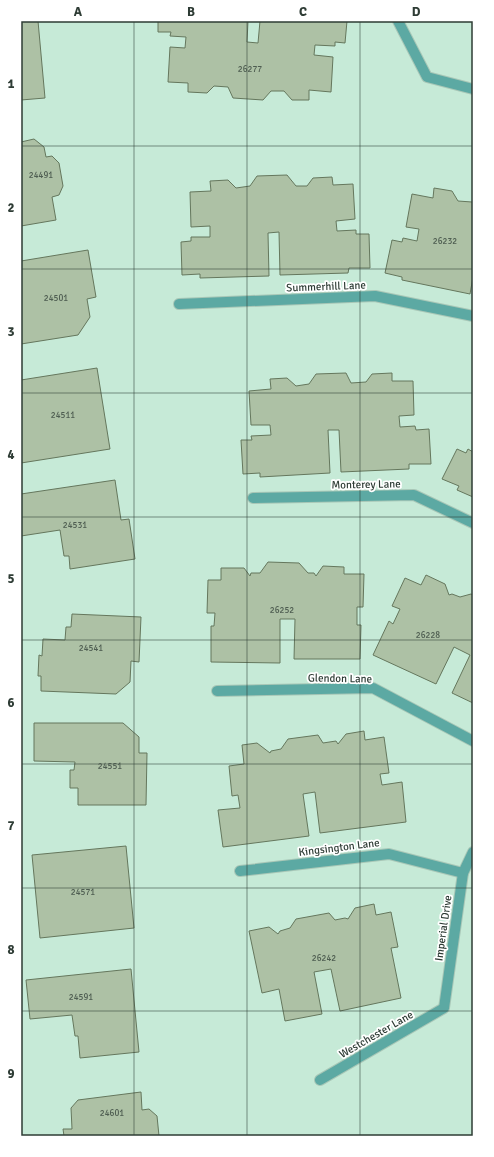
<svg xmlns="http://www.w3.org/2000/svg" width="494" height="1157" viewBox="0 0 494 1157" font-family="Signika,sans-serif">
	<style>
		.building { fill: #adc1a5; stroke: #65775d }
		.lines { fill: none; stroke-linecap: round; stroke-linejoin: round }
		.street-casing { stroke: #a8c7b7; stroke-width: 12 }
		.street { stroke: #5ca9a3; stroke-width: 10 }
		.grid { fill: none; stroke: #2e3c35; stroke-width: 1; stroke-opacity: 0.55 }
		.labels { text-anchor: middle; stroke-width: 3.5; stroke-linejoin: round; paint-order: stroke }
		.number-label { font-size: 9px; fill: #4e5d51 }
		.street-label { font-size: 11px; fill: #2e3c35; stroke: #fff }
		.neatline { fill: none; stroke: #2e3c35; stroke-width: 1.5 }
		.grid-label { font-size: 13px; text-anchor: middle; font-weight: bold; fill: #2e3c35 }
	</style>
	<rect width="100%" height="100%" fill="#c6ead7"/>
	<g class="building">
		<polygon points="21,21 38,21 45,98 21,100"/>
		<polygon points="158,21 248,21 247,42 258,43 260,21 347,21 345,43 335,42 335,46 315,45 314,55 333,57 331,92 309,90 309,100 292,100 284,91 271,91 263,100 233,98 228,87 214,86 207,93 188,92 188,83 168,82 170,47 185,48 186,37 170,36 171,32 158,32"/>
		<polygon points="34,139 44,147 46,157 52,156 59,163 63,186 59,195 52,197 56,220 21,226 21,142"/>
		<polygon points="287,175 296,186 307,186 313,178 332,177 333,185 353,184 355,219 336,221 337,231 356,230 356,234 369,234 370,268 349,268 348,273 280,275 279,232 268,233 269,276 200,278 200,274 182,275 181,242 191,241 191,237 210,237 210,226 191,227 190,192 211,191 210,181 228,180 236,188 250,186 257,176"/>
		<polygon points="434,188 452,191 458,201 472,202 473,201 473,277 470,294 402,280 402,277 385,273 392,240 402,242 403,238 417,241 419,229 406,227 412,194 433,198"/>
		<polygon points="88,250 96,297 87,299 90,317 78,335 21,344 21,261"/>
		<polygon points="97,368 110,449 21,463 21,380"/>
		<polygon points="346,373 351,383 366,382 372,374 392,373 392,381 413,381 414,415 399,416 400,427 415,426 416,430 429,429 431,464 409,464 409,469 341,472 339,430 328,430 330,473 260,477 260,473 243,474 241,440 252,440 251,436 271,435 270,425 251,425 249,391 271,389 270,379 287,378 296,386 309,384 316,374"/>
		<polygon points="457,449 466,453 468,449 473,452 473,497 457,490 459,486 442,479"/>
		<polygon points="115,480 121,520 129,519 135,559 70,569 69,556 64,556 60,530 21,536 21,494"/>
		<polygon points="268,562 299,563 308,573 314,573 316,576 323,566 344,567 344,574 364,574 363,607 357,607 357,625 361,625 360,659 294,659 295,619 280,619 280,663 211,662 211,626 214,626 215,613 207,613 208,580 221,580 221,568 244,568 250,576 251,573 260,573"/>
		<polygon points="426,575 445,584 449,595 452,594 460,597 471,594 473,595 473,703 452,693 470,655 454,647 436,684 373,655 389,621 393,624 400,609 392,606 405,578 421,585"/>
		<polygon points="72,614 141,617 139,662 131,661 130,682 116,694 41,691 41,676 38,676 39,655 42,656 43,639 65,640 66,627 71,627"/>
		<polygon points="34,723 123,723 139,737 139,753 147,753 146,805 78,805 78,788 70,788 70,770 74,770 75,762 34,761"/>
		<polygon points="364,731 365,740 384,737 389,773 380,774 382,785 402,782 406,822 320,833 315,792 303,794 309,836 223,847 218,810 240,808 238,795 232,796 229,766 244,764 242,745 257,743 270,753 271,751 281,749 288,739 318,735 323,743 336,741 338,744 346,734"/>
		<polygon points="126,846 134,928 40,938 32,855"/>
		<polygon points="374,904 376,915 391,912 398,947 391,948 401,998 340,1011 331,969 314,972 322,1014 285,1021 279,989 262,993 249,931 269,927 278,934 280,931 290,928 296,919 329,913 335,920 345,918 348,919 355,908"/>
		<polygon points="131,969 139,1052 80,1058 78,1036 75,1036 72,1015 30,1019 26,980"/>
		<polygon points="141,1092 142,1110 149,1109 157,1116 159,1136 64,1136 63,1129 72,1129 71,1108 78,1100"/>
	</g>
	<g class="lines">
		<g class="street-casing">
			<g id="street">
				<polyline points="398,21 427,77 473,89"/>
				<polyline points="179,304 375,296 473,316"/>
				<polyline points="253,498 414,495 473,523"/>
				<polyline points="217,691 373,688 473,741"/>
				<polyline points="240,871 389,854 463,873"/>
				<polyline points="320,1080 444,1008 463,873 473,852"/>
			</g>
		</g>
		<use href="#street" class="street"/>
	</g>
	<path class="grid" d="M134,21V1136M247,21V1136M360,21V1136M21,146H473M21,269H473M21,393H473M21,517H473M21,640H473M21,764H473M21,888H473M21,1011H473"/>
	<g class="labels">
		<g class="number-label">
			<text x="250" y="72">26277</text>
			<text x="41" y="178">24491</text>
			<text x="445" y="244">26232</text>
			<text x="56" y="301">24501</text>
			<text x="63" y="418">24511</text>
			<text x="75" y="528">24531</text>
			<text x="282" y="613">26252</text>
			<text x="428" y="638">26228</text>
			<text x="91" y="651">24541</text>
			<text x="110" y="769">24551</text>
			<text x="83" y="895">24571</text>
			<text x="324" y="961">26242</text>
			<text x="81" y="1000">24591</text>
			<text x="112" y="1116">24601</text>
		</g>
		<g class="street-label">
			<text transform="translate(326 286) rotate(-2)" y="4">Summerhill Lane</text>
			<text transform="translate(366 484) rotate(-1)" y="4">Monterey Lane</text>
			<text transform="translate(340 678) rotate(1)" y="4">Glendon Lane</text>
			<text transform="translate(339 847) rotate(-7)" y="4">Kingsington Lane</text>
			<text transform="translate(443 928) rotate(-82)" y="4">Imperial Drive</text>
			<text transform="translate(376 1034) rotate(-30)" y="4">Westchester Lane</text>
		</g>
	</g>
	<rect width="494" height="1157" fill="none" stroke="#ffffff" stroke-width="44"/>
	<rect x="22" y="22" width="450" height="1113" class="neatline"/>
	<g class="grid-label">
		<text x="78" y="16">A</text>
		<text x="191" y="16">B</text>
		<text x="303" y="16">C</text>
		<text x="416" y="16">D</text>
		<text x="11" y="88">1</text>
		<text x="11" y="212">2</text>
		<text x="11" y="336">3</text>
		<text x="11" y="459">4</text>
		<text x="11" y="583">5</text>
		<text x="11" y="707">6</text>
		<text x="11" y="830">7</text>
		<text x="11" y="954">8</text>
		<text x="11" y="1078">9</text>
	</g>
</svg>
